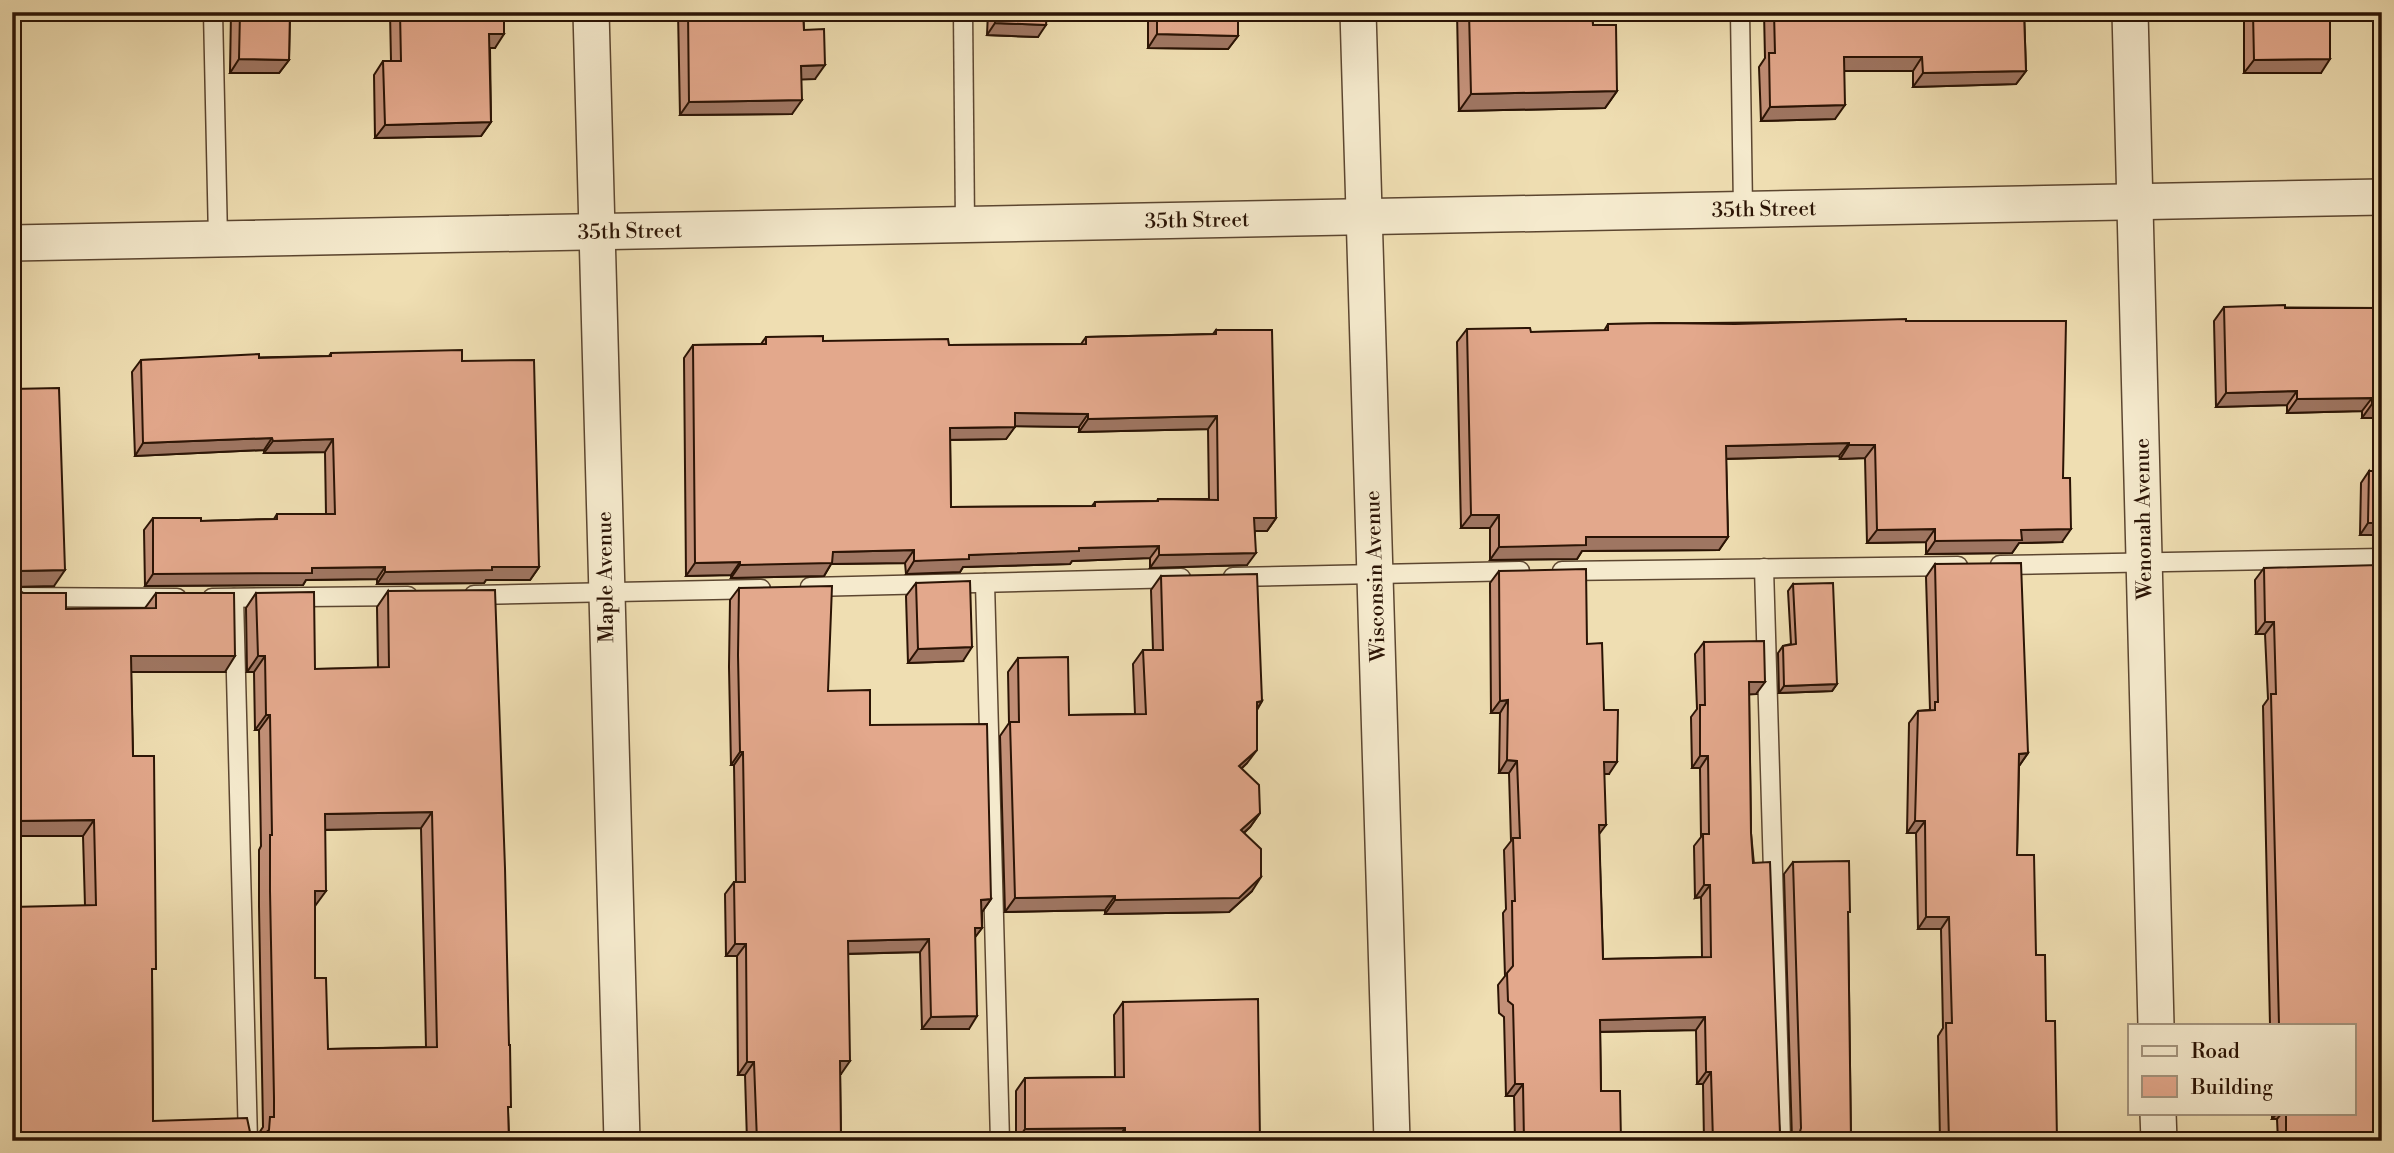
<svg xmlns="http://www.w3.org/2000/svg" width="2394" height="1153" viewBox="0 0 2394 1153" font-family="'Libre Bodoni',serif">
	<style>
		.lines { fill: none; stroke-linecap: round; stroke-linejoin: round }
		.lane-casing { stroke: #5c4630; stroke-width: 21 }
		.street-casing { stroke: #5c4630; stroke-width: 38 }
		.lane { stroke: #f5eacd; stroke-width: 18 }
		.street { stroke: #f5eacd; stroke-width: 35 }
		.wall { fill: #c39078; stroke: #2b1405; stroke-width: 2; fill-rule: evenodd }
		.shaded-wall { fill: #9f7662; stroke: #2b1405; stroke-width: 2 }
		.building { fill: #e3a88c; stroke: #2b1405; stroke-width: 2; fill-rule: evenodd }
		.labels { text-anchor: middle; stroke-width: 5; stroke-linejoin: round; paint-order: stroke }
		.street-label { font-size: 21px; fill: #2b1405; stroke: #f5eacd }
	</style>
	<rect width="100%" height="100%" fill="#efdeb2"/>
	<filter id="stains"><feTurbulence type="fractalNoise" baseFrequency=".00286" numOctaves="4"/><feColorMatrix values="0 0 0 0 .2 0 0 0 0 .09 0 0 0 0 .02 0 0 0 .5 -.17"/></filter>
	<radialGradient id="worn" r=".72"><stop offset=".6" stop-color="#630" stop-opacity="0"/><stop offset="1" stop-color="#630" stop-opacity=".3"/></radialGradient>
	<g class="lines">
		<g class="lane-casing">
			<g id="lane">
				<polyline points="213,12 218,239"/>
				<polyline points="963,12 965,225"/>
				<polyline points="1740,12 1743,209"/>
				<polyline points="2000,565 2382,558"/>
				<polyline points="1764,568 1781,1141"/>
				<polyline points="1562,571 1958,566"/>
				<polyline points="1233,577 1520,571"/>
				<polyline points="985,583 1000,1141"/>
				<polyline points="810,587 1181,578"/>
				<polyline points="474,595 761,589"/>
				<polyline points="12,597 177,598"/>
				<polyline points="212,598 408,596"/>
				<polyline points="234,598 248,1141"/>
			</g>
		</g>
		<g class="street-casing">
			<g id="street">
				<polyline points="591,12 622,1141"/>
				<polyline points="1358,12 1392,1141"/>
				<polyline points="2130,12 2156,1025"/>
				<polyline points="12,243 2382,197"/>
				<polyline points="2158,1113 2159,1141"/>
			</g>
		</g>
		<use href="#lane" class="lane"/>
		<use href="#street" class="street"/>
	</g>
	<g class="wall">
		<polygon points="231,12 290,12 289,60 279,73 230,73"/>
		<polygon points="390,12 504,12 495,48 490,48 491,122 481,136 375,138 374,75 383,61 391,61"/>
		<polygon points="678,12 803,12 804,30 815,79 801,79 792,114 680,115"/>
		<polygon points="988,12 1047,12 1038,37 987,35"/>
		<polygon points="1148,12 1238,12 1238,36 1228,49 1148,48"/>
		<polygon points="1457,12 1592,12 1593,25 1617,91 1605,108 1459,111"/>
		<polygon points="1764,12 2024,12 2026,71 2016,84 1913,87 1913,71 1844,71 1835,119 1761,121 1759,67 1765,58"/>
		<polygon points="2244,12 2330,12 2321,73 2244,73"/>
		<polygon points="2224,307 2382,308 2382,418 2362,418 2362,411 2287,413 2287,405 2216,407 2214,321"/>
		<polygon points="1906,321 2062,542 2019,543 2012,553 1926,554 1926,542 1867,543 1865,458 1840,459 1839,456 1726,459 1728,537 1719,550 1582,551 1577,559 1490,560 1490,528 1461,528 1457,342 1467,329 1531,332 1604,331 1608,324"/>
		<path d="M1216,330L1276,518L1267,531H1255L1247,565L1150,568V558L1072,561L1070,564L963,567L960,572L906,574L905,563L831,564L824,576L731,578V575L686,576L684,358L693,345L761,344L766,337L823,341L949,345L1081,344L1086,337L1213,334ZM1015,426L1079,427V432L1208,429L1209,499H1158L1157,501L1095,502L1092,506L951,507L950,440L1006,439Z"/>
		<polygon points="331,353 462,361 539,567 530,580 486,580 484,583 377,584 377,579 306,580 303,585 145,586 144,530 153,518 201,521 274,519 277,514 326,514 325,452 264,453 264,450 135,456 132,372 141,360 329,356"/>
		<path d="M12,389L54,586L13,587V588L23,593L66,609L145,608L156,593L225,672H131L133,756L152,975L153,1121L250,1132L259,1136V1133L263,1127L259,906V850L261,846L259,730H255L254,672H247L246,608L256,593L315,669L378,668L377,607L388,591L508,1112L509,1141H12L85,906L83,836H12ZM421,828L426,1047L328,1049L315,978V906L325,830Z"/>
		<polygon points="2369,471 2382,535 2360,535 2361,483"/>
		<polygon points="1935,564 2028,753 2019,766 2017,855 2036,955 2046,1021 2057,1141 1940,1141 1938,1036 1943,1028 1941,929 1918,929 1916,833 1907,833 1909,723 1918,711 1929,710 1930,709 1926,577"/>
		<polygon points="2264,568 2381,627 2382,1141 2278,1141 2277,1119 2272,1119 2272,1113 2354,1113 2354,1025 2270,1025 2263,706 2268,699 2265,634 2256,634 2255,580"/>
		<polygon points="1499,571 1587,644 1604,710 1609,774 1604,774 1599,834 1603,959 1702,957 1701,897 1695,898 1694,846 1701,837 1700,768 1692,768 1691,717 1697,709 1695,654 1704,642 1756,694 1749,694 1751,833 1780,1134 1785,1139 1791,1140 1792,1139 1784,874 1793,862 1848,915 1851,1141 1704,1141 1703,1084 1697,1084 1696,1030 1600,1032 1601,1091 1621,1141 1515,1141 1514,1096 1506,1096 1504,1017 1499,1013 1498,985 1505,976 1503,913 1506,909 1504,850 1511,841 1509,773 1499,773 1500,713 1491,713 1490,583"/>
		<polygon points="1161,576 1262,701 1257,710 1247,763 1241,769 1260,813 1250,827 1244,833 1252,891 1229,912 1105,914 1105,910 1005,912 1000,736 1009,723 1008,672 1018,658 1069,715 1135,714 1133,664 1143,650 1153,650 1151,590"/>
		<polygon points="916,583 963,661 908,663 906,596"/>
		<polygon points="1793,584 1837,684 1832,691 1779,693 1778,653 1783,646 1791,644 1788,591"/>
		<polygon points="739,588 828,691 870,725 991,899 982,912 982,928 975,937 969,1029 922,1029 920,952 848,954 841,1074 840,1074 841,1141 747,1141 745,1075 738,1075 737,956 726,956 725,894 734,882 736,882 734,765 731,765 729,667 730,600"/>
		<polygon points="1123,1002 1260,1141 1016,1141 1016,1091 1025,1078 1115,1077 1114,1015"/>
	</g>
	<g class="shaded-wall">
		<polygon points="995,23 1046,25 1038,37 987,35"/>
		<polygon points="489,34 504,34 495,48 480,48"/>
		<polygon points="1157,34 1238,36 1228,49 1148,48"/>
		<polygon points="1844,57 1922,57 1913,71 1834,71"/>
		<polygon points="239,59 289,60 279,73 230,73"/>
		<polygon points="2330,59 2321,73 2244,73 2254,60"/>
		<polygon points="825,65 815,79 791,80 801,66"/>
		<polygon points="2026,71 2016,84 1913,87 1923,73"/>
		<polygon points="1617,91 1605,108 1459,111 1471,94"/>
		<polygon points="802,100 792,114 680,115 689,102"/>
		<polygon points="1845,105 1835,119 1761,121 1770,107"/>
		<polygon points="491,122 481,136 375,138 385,125"/>
		<polygon points="2297,391 2287,405 2216,407 2226,393"/>
		<polygon points="2372,398 2362,411 2287,413 2297,399"/>
		<polygon points="2372,404 2382,404 2382,418 2362,418"/>
		<polygon points="1015,413 1088,414 1079,427 1006,426"/>
		<polygon points="1217,416 1208,429 1079,432 1088,419"/>
		<polygon points="1015,427 1006,439 941,440 950,428"/>
		<polygon points="272,438 264,450 135,456 143,443"/>
		<polygon points="333,439 325,452 264,453 273,441"/>
		<polygon points="1849,443 1839,456 1717,459 1726,446"/>
		<polygon points="1849,445 1875,445 1865,458 1840,459"/>
		<polygon points="1471,515 1499,515 1490,528 1461,528"/>
		<polygon points="1254,518 1276,518 1267,531 1245,531"/>
		<polygon points="2368,523 2382,523 2382,535 2360,535"/>
		<polygon points="1935,529 1926,542 1867,543 1877,530"/>
		<polygon points="2071,529 2062,542 2019,543 2012,553 1926,554 1935,541 2021,530"/>
		<polygon points="1586,537 1728,537 1719,550 1582,551 1577,559 1490,560 1499,547"/>
		<polygon points="1159,546 1150,558 1072,561 1070,564 963,567 960,572 906,574 914,561 969,555 1079,548"/>
		<polygon points="914,550 905,563 831,564 824,576 731,578 740,565 833,552"/>
		<polygon points="1256,553 1247,565 1150,568 1159,555"/>
		<polygon points="740,562 731,575 686,576 695,563"/>
		<polygon points="385,567 377,579 306,580 303,585 145,586 153,574 312,568"/>
		<polygon points="492,567 539,567 530,580 486,580 484,583 377,584 385,572"/>
		<polygon points="65,570 54,586 12,587 12,577 18,571"/>
		<polygon points="2265,622 2274,622 2265,634 2256,634"/>
		<polygon points="972,647 963,661 908,663 918,649"/>
		<polygon points="131,656 235,656 225,672 120,672"/>
		<polygon points="258,656 265,656 254,672 247,672"/>
		<polygon points="1749,682 1765,682 1756,694 1740,695"/>
		<polygon points="1837,684 1832,691 1779,693 1784,686"/>
		<polygon points="1508,700 1500,713 1491,713 1500,701"/>
		<polygon points="1262,701 1253,715 1257,702"/>
		<polygon points="266,715 270,715 259,730 255,730"/>
		<polygon points="1257,750 1247,763 1229,780 1239,766"/>
		<polygon points="740,752 743,752 734,765 731,765"/>
		<polygon points="2028,753 2019,766 2010,766 2019,754"/>
		<polygon points="1700,756 1708,756 1700,768 1692,768"/>
		<polygon points="1507,760 1517,761 1509,773 1499,773"/>
		<polygon points="1604,762 1617,762 1609,774 1595,774"/>
		<polygon points="432,812 421,828 314,830 325,814"/>
		<polygon points="1260,813 1250,827 1231,844 1241,830"/>
		<polygon points="94,820 83,836 12,836 12,821"/>
		<polygon points="1915,821 1925,821 1916,833 1907,833"/>
		<polygon points="1599,825 1606,825 1597,837"/>
		<polygon points="1261,877 1252,891 1229,912 1105,914 1115,900"/>
		<polygon points="1704,885 1710,885 1701,897 1695,898"/>
		<polygon points="315,891 326,891 315,906"/>
		<polygon points="1115,896 1105,910 1005,912 1015,898"/>
		<polygon points="991,899 982,912 973,912 981,900"/>
		<polygon points="1926,917 1949,917 1941,929 1918,929"/>
		<polygon points="975,928 982,928 973,940"/>
		<polygon points="929,939 920,952 839,954 848,941"/>
		<polygon points="735,944 746,944 737,956 726,956"/>
		<polygon points="977,1016 969,1029 922,1029 931,1017"/>
		<polygon points="1705,1017 1696,1030 1591,1032 1600,1020"/>
		<polygon points="840,1061 850,1061 841,1074 831,1074"/>
		<polygon points="747,1062 754,1062 745,1075 738,1075"/>
		<polygon points="1706,1072 1711,1072 1703,1084 1697,1084"/>
		<polygon points="1515,1084 1523,1084 1514,1096 1506,1096"/>
		<polygon points="2277,1113 2282,1113 2277,1119 2272,1119"/>
		<polygon points="1125,1128 1116,1141 1017,1141 1025,1129"/>
	</g>
	<g class="building">
		<polygon points="240,12 290,12 289,60 239,59"/>
		<polygon points="400,12 504,12 504,34 489,34 491,122 385,125 383,61 401,61"/>
		<polygon points="688,12 803,12 804,30 824,29 825,65 801,66 802,100 689,102"/>
		<polygon points="995,12 1047,12 1046,25 995,23"/>
		<polygon points="1157,12 1238,12 1238,36 1157,34"/>
		<polygon points="1469,12 1592,12 1593,25 1616,25 1617,91 1471,94"/>
		<polygon points="1774,12 2024,12 2026,71 1923,73 1922,57 1844,57 1845,105 1770,107 1769,53 1775,53"/>
		<polygon points="2253,12 2330,12 2330,59 2254,60"/>
		<polygon points="2285,305 2285,308 2382,308 2382,404 2372,404 2372,398 2297,399 2297,391 2226,393 2224,307"/>
		<polygon points="1906,319 1906,321 2066,321 2063,478 2070,478 2071,529 2021,530 2022,540 1935,541 1935,529 1877,530 1875,445 1849,445 1849,443 1726,446 1728,537 1586,537 1586,545 1499,547 1499,515 1471,515 1467,329 1530,328 1531,332 1608,330 1608,324 1661,323 1735,324"/>
		<path d="M1216,330H1272L1276,518H1254L1256,553L1159,555V546L1079,548V551L969,555V559L914,561V550L833,552L832,563L740,565V562L695,563L693,345L766,344V337L823,336V341L948,339L949,345L1086,344V337L1216,334ZM1015,413L1088,414V419L1217,416L1218,500L1158,499V501L1095,502V506L951,507L950,428L1015,427Z"/>
		<polygon points="462,350 462,361 534,360 539,567 492,567 492,570 385,572 385,567 312,568 312,573 153,574 153,518 201,518 201,521 277,519 277,514 335,514 333,439 273,441 272,438 143,443 141,360 259,354 259,358 331,356 331,353"/>
		<path d="M59,388L65,570L18,571L13,576V588L23,593H66V609L156,608V593H234L235,656H131L133,756H154L156,969H152L153,1121L247,1118L250,1132L260,1137L269,1130L270,1117H274V1098L270,891V835H272L270,715H266L265,656H258L256,593L314,592L315,669L389,667L388,591L495,590L505,868L509,1045H510L511,1107H508L509,1141H12V907L96,905L94,820L12,821V389ZM432,812L437,1047L328,1049L326,978H315V891H326L325,814Z"/>
		<polygon points="2369,471 2382,471 2382,523 2368,523"/>
		<polygon points="2021,563 2028,753 2019,754 2017,855 2034,855 2036,955 2045,955 2046,1021 2055,1021 2057,1141 1949,1141 1946,1023 1952,1023 1949,917 1926,917 1925,821 1915,821 1918,711 1935,710 1935,702 1938,702 1935,564"/>
		<polygon points="2379,565 2381,627 2382,627 2382,1141 2286,1141 2286,1113 2354,1113 2354,1025 2279,1025 2271,694 2276,694 2274,622 2265,622 2264,568"/>
		<polygon points="1586,569 1587,644 1602,643 1604,710 1618,710 1617,762 1604,762 1606,825 1599,825 1603,959 1711,957 1710,885 1704,885 1703,834 1709,834 1708,756 1700,756 1700,705 1705,705 1704,642 1764,641 1765,682 1749,682 1751,833 1753,863 1770,862 1780,1134 1785,1139 1791,1140 1799,1135 1801,1128 1793,862 1849,861 1850,912 1848,912 1851,1141 1713,1141 1711,1072 1706,1072 1705,1017 1600,1020 1601,1091 1620,1091 1621,1141 1524,1141 1523,1084 1515,1084 1513,1005 1508,1001 1507,973 1513,966 1512,901 1515,901 1513,838 1520,838 1517,761 1507,760 1508,700 1500,701 1499,571"/>
		<polygon points="1257,574 1262,701 1257,702 1257,750 1239,766 1259,785 1260,813 1241,830 1261,849 1261,877 1239,898 1115,900 1115,896 1015,898 1010,722 1019,722 1018,658 1068,657 1069,715 1146,714 1143,650 1163,650 1161,576"/>
		<polygon points="970,581 972,647 918,649 916,583"/>
		<polygon points="1833,583 1837,684 1784,686 1783,646 1796,644 1793,584"/>
		<polygon points="832,586 828,691 870,690 870,725 987,724 991,899 981,900 982,928 975,928 977,1016 931,1017 929,939 848,941 850,1061 840,1061 841,1141 757,1141 754,1062 747,1062 746,944 735,944 734,882 745,882 743,752 740,752 738,655 739,588"/>
		<polygon points="1258,999 1260,1141 1125,1141 1125,1128 1025,1129 1025,1078 1124,1077 1123,1002"/>
	</g>
	<g class="labels">
		<g class="street-label">
			<text transform="translate(1764 209) rotate(-1)" y="7">35th Street</text>
			<text transform="translate(1197 220) rotate(-1)" y="7">35th Street</text>
			<text transform="translate(630 231) rotate(-1)" y="7">35th Street</text>
			<text transform="translate(2143 519) rotate(-91)" y="7">Wenonah Avenue</text>
			<text transform="translate(1375 576) rotate(-92)" y="7">Wisconsin Avenue</text>
			<text transform="translate(605 577) rotate(-91)" y="7">Maple Avenue</text>
		</g>
	</g>
	<rect width="2394" height="1153" fill="none" stroke="#efdeb2" stroke-width="42"/>
	<rect x="14" y="14" width="2366" height="1125" fill="none" stroke="#2b1405" stroke-width="3.5"/>
	<rect x="21" y="21" width="2352" height="1111" fill="none" stroke="#2b1405" stroke-width="2"/>
	<rect x="2128" y="1024" width="228" height="91" fill="#f5eacd" stroke="#a4947d" stroke-width="2"/>
	<rect x="2142" y="1046" width="35" height="10" fill="#f5eacd" stroke="#a4947d" stroke-width="2"/>
	<text x="2191" y="1058" font-size="21" fill="#2b1405">Road</text>
	<rect x="2142" y="1076" width="35" height="21" fill="#e3a88c" stroke="#a4947d" stroke-width="2"/>
	<text x="2191" y="1094" font-size="21" fill="#2b1405">Building</text>
	<rect width="100%" height="100%" filter="url(#stains)"/>
	<rect width="100%" height="100%" fill="url(#worn)"/>
</svg>
